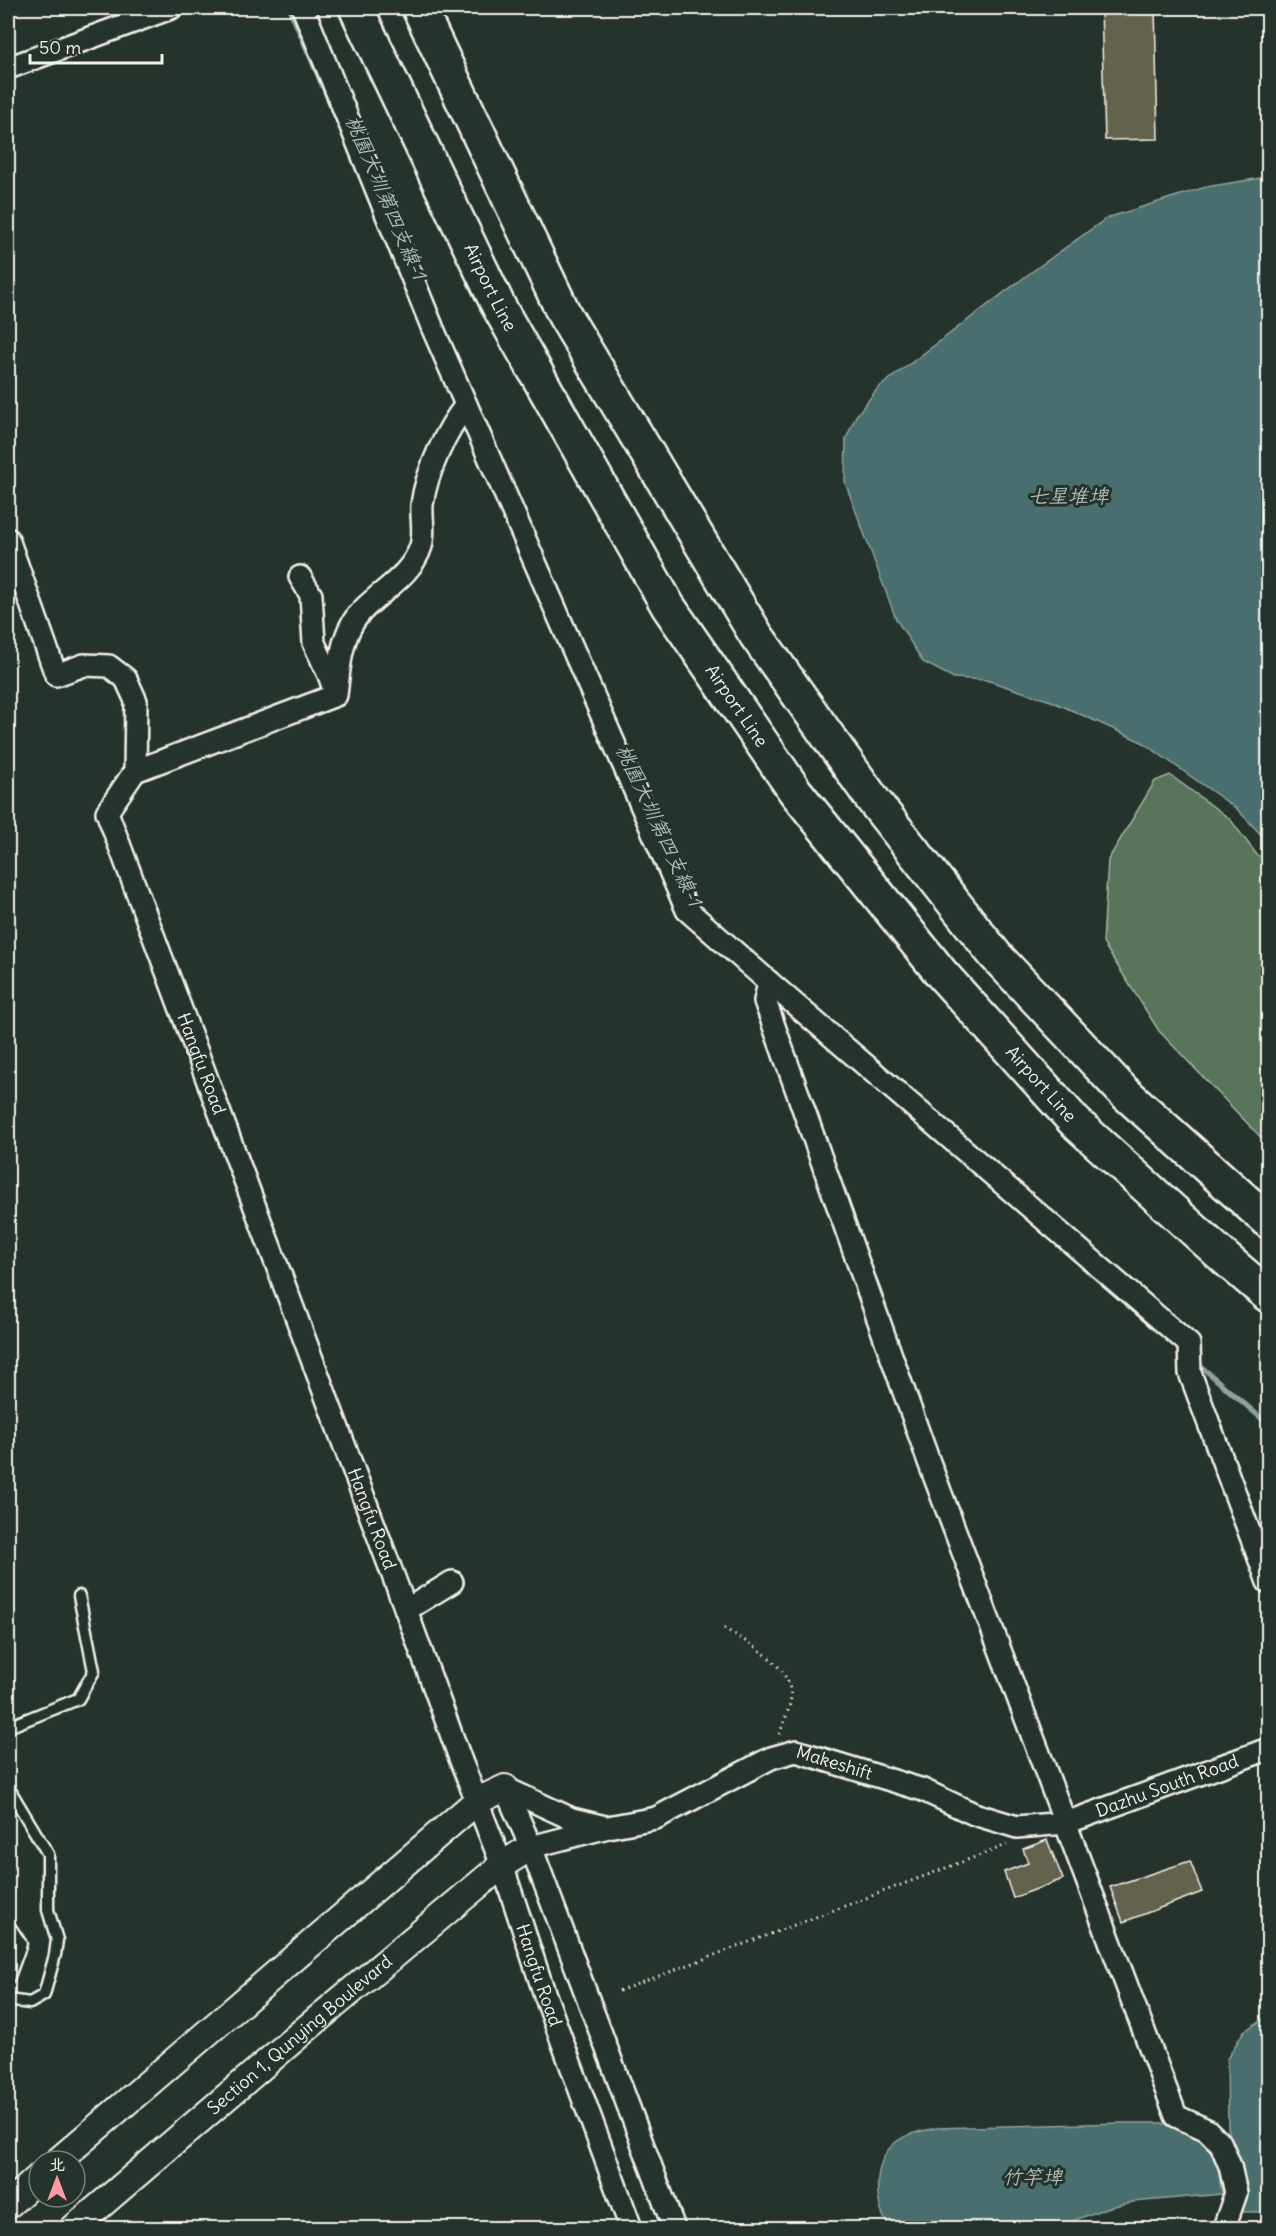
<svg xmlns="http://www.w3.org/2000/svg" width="1276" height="2236" viewBox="0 0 1276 2236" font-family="Delius,'LXGW WenKai TC',sans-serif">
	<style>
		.green { fill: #58755c; stroke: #a6b3a2; stroke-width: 1.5 }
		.water { fill: #496e6d; stroke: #8da29e; stroke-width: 1.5 }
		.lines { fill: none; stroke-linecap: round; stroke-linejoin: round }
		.stream { stroke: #8da29e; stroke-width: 5 }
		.building { fill: #64624e; stroke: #f4f1e8; stroke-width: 1.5 }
		.service-casing { stroke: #f4f1e8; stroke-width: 15 }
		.minor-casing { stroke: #f4f1e8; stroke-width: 26 }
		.tertiary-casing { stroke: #f4f1e8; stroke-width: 30 }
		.motorway-casing { stroke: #f4f1e8; stroke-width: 38 }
		.path { stroke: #f4f1e8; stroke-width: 3; stroke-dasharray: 1.5 4.5; stroke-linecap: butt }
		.service { stroke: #26332d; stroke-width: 10 }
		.minor { stroke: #26332d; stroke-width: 21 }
		.tertiary { stroke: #26332d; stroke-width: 26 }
		.motorway { stroke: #26332d; stroke-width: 33 }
		.labels { text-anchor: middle; stroke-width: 6; stroke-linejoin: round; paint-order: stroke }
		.street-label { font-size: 18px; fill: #f4f1e8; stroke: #26332d }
		.water-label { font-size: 20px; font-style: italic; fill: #b0bdb7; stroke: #26332d }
	</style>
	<rect width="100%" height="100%" fill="#26332d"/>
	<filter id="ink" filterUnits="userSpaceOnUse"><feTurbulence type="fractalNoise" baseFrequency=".0167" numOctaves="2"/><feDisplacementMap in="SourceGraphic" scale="12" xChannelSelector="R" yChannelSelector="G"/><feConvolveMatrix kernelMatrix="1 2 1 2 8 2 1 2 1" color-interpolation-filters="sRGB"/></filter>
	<g filter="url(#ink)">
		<polygon class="green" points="1170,775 1230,819 1257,855 1268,860 1268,1145 1159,1031 1103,943 1108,860 1155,781"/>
		<g class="water">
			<polygon points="1268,177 1268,842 1237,809 1142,742 1051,701 986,680 954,678 923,662 896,619 845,482 846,439 856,416 878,388 1030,273 1107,218 1206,187"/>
			<polygon points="1268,2016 1268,2212 1243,2212 1245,2189 1228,2127 1227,2059 1244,2031"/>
			<path d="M1123,2123H1162L1206,2139L1216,2155L1222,2194L1133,2202L1106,2208L1055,2228H890C873,2206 872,2161 896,2142C907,2133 922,2131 936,2128Z"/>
		</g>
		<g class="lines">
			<g class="stream">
				<polyline points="289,8 340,127"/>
				<polyline points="1197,1363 1268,1424"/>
			</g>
		</g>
		<g class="building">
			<polygon points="1101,8 1155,8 1158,139 1105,140"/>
			<polygon points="1047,1840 1063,1879 1013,1898 1004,1872 1028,1863 1023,1849"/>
			<polygon points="1190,1861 1202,1892 1123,1922 1110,1887"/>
		</g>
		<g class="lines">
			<g class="service-casing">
				<g id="service">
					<polyline points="8,1727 78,1699 94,1671 79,1596"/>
					<polyline points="8,1787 48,1854 48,1910 57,1940 55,1955 44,1995 30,2003 8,2000"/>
					<polyline points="8,1924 21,1944 8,1979"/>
				</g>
			</g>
			<g class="minor-casing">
				<g id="minor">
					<polyline points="303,8 433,329 687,910 769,982 1189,1344 1190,1373 1268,1582"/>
					<polyline points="8,68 171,8"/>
					<path id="s1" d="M8,539L56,675L84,665L109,666L126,679L136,701L135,771L107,812L406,1610L461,1761L502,1865L545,1995L631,2228"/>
					<polyline points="300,577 311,595 314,643 329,675 335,692"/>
					<path d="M135,771L336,695C339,672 340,645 352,624C367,597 410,581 421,546C425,532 421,518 422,505C426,473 446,430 466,405"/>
					<polyline points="769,982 765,1001 929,1462 1176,2116 1207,2130 1221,2144 1230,2166 1236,2193 1224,2228"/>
					<polyline points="406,1610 452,1582"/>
					<polyline points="505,1788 531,1847 674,2228"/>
					<polyline points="505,1788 572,1819 605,1827"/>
					<path id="s2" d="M531,1847L608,1827L656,1818L771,1758L796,1751L923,1790L974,1814L1017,1827L1066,1823L1268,1749"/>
				</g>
			</g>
			<g class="tertiary-casing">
				<g id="tertiary">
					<polyline points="58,2161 477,1801 505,1788"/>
					<polyline points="8,2205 39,2177"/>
					<path id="s3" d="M74,2228L301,2033L502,1865L531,1847"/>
				</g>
			</g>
			<g class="motorway-casing">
				<g id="motorway">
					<path id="s4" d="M356,8L499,307L668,606L795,791L941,973L1075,1122L1226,1259L1268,1295"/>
					<polyline points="419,8 565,316 756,635 873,800 995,955 1123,1091 1268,1221"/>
				</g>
			</g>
			<g class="path">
				<path d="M724,1628C750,1645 789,1662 791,1696C791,1706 782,1727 778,1737"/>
				<polyline points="619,1991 1007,1845"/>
			</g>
			<use href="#service" class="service"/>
			<use href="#minor" class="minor"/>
			<use href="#tertiary" class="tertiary"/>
			<use href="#motorway" class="motorway"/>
		</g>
	</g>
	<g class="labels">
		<g class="street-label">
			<text dy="6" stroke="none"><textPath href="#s4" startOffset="310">Airport Line</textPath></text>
			<text dy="6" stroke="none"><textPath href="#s4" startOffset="796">Airport Line</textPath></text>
			<text dy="6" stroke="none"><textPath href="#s1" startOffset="633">Hangfu Road</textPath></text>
			<text dy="6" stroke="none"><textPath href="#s4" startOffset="1282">Airport Line</textPath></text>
			<text dy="6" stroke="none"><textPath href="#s1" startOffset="1119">Hangfu Road</textPath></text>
			<text dy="6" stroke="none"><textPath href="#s2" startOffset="324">Makeshift</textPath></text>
			<text dy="6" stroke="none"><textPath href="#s2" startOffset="675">Dazhu South Road</textPath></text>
			<text dy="6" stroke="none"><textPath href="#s1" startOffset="1605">Hangfu Road</textPath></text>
			<text dy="6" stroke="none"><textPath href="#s3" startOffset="297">Section 1, Qunying Boulevard</textPath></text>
		</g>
		<g class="water-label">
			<text transform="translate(386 197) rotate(67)" y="7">桃園大圳第四支線-1</text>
			<text x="1068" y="503">七星堆埤</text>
			<text transform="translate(659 825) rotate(65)" y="7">桃園大圳第四支線-1</text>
			<text x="1032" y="2184">竹竿埤</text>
		</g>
	</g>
	<rect width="1276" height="2236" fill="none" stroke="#26332d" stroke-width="30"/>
	<rect x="15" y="15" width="1246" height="2206" fill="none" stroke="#f4f1e8" stroke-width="2" filter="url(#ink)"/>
	<g transform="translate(57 2179)"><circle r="28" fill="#26332d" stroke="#787f78" stroke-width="1.5"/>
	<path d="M0-4.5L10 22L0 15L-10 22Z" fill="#ff9aa2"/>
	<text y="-9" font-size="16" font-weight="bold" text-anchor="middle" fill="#f4f1e8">北</text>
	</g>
	<path d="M30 54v9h132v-9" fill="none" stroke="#f4f1e8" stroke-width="3"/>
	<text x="39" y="54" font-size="18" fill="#f4f1e8" stroke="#26332d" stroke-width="4.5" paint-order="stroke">50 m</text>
</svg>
